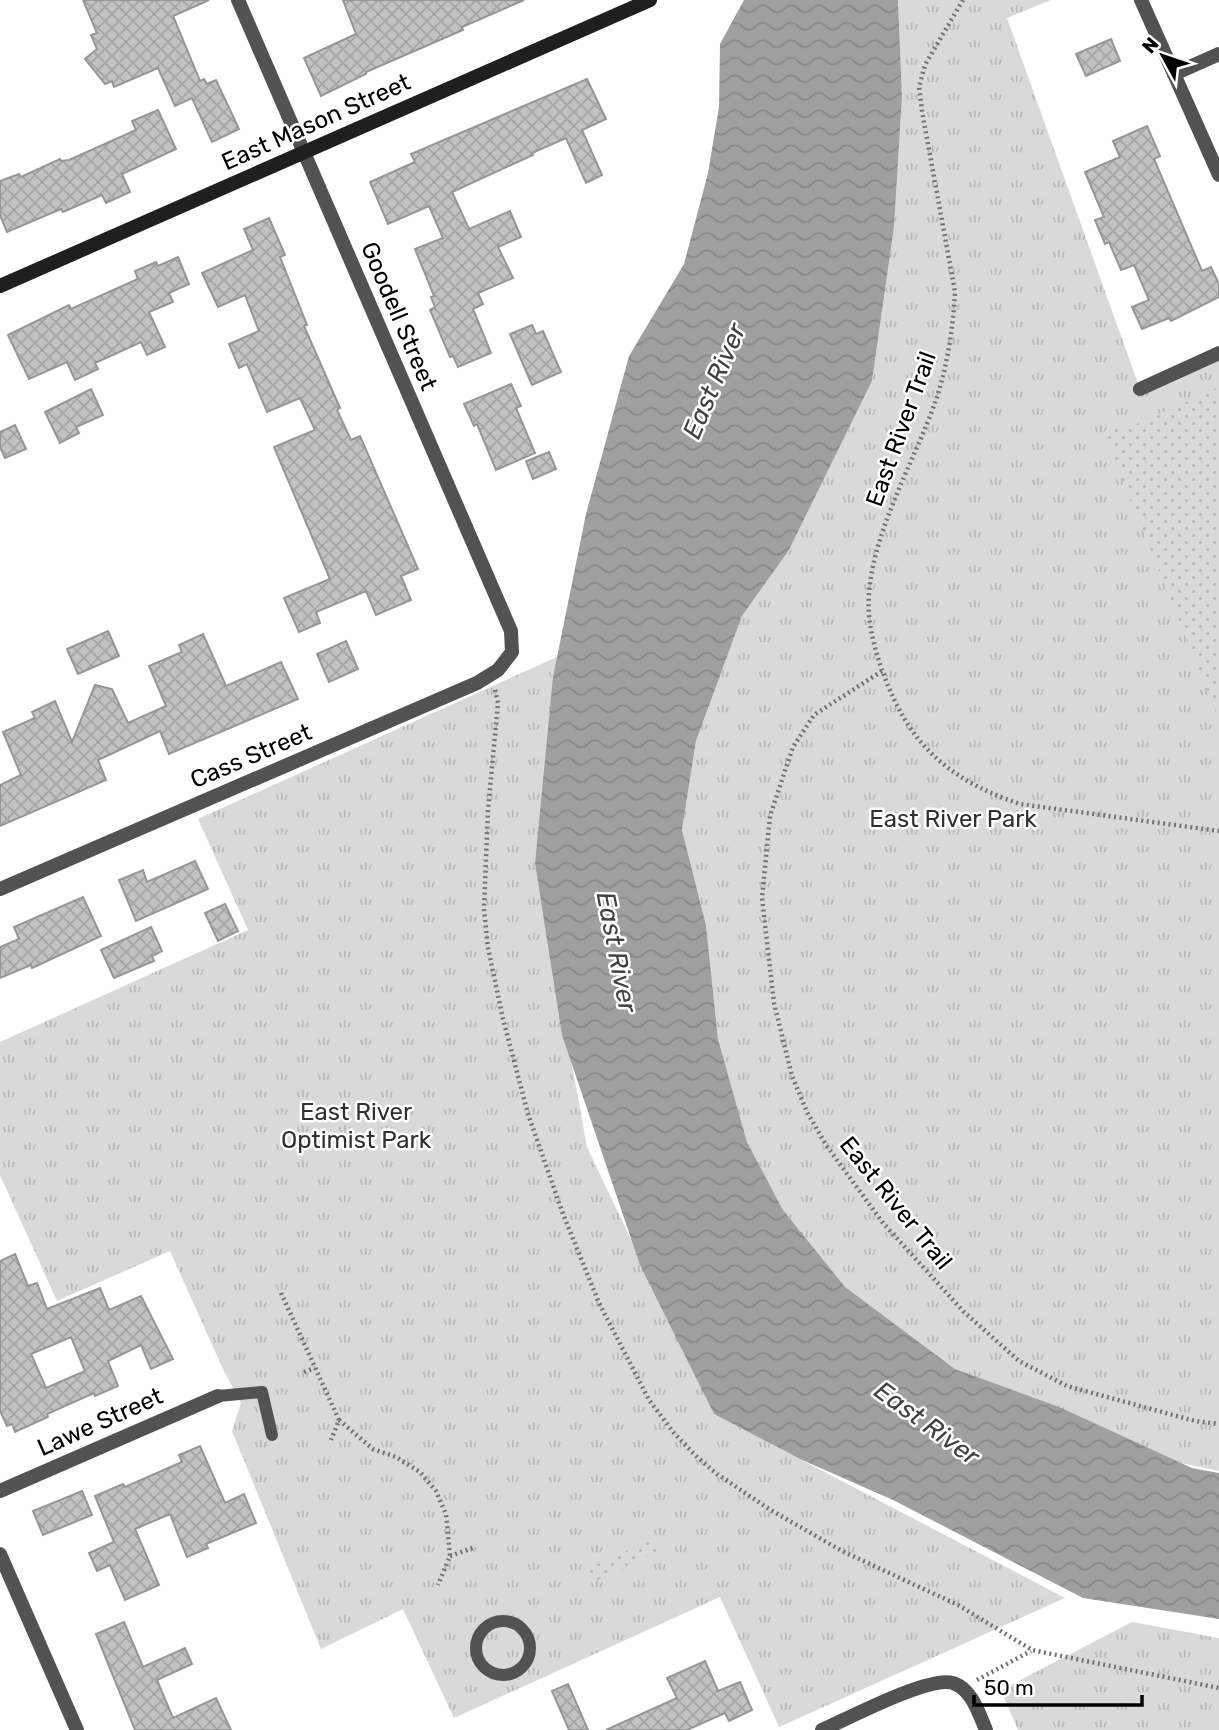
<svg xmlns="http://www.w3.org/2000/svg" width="1219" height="1730" viewBox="0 0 1219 1730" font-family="Rubik,sans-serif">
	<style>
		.park { fill: url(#park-tufts) }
		.garden { fill: url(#garden-dots) }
		.water { fill: url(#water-waves) }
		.building { fill: url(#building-cross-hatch); stroke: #969696; stroke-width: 2; fill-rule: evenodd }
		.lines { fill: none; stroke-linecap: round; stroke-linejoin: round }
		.path { stroke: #747474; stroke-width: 4.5; stroke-dasharray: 2 3.5; stroke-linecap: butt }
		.service { stroke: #525252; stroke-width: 12 }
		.minor { stroke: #525252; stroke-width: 14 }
		.tertiary { stroke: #525252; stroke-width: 14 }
		.secondary { stroke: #1f1f1f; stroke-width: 14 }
		.labels { text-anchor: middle; stroke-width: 5; stroke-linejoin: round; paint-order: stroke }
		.street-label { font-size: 24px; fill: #000; stroke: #fff }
		.park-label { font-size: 24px; fill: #303030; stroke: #fff }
		.water-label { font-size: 26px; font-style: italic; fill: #414141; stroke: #fff }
	</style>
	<defs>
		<pattern id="park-tufts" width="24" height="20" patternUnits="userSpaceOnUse" patternTransform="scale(1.75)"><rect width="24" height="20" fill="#d9d9d9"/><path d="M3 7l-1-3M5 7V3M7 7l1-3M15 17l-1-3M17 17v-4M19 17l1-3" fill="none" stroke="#b8b8b8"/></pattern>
		<pattern id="garden-dots" width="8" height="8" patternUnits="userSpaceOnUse" patternTransform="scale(1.75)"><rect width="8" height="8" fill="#d9d9d9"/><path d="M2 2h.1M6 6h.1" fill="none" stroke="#b8b8b8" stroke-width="1.8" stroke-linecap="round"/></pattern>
		<pattern id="water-waves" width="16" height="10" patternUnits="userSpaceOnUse" patternTransform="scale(1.75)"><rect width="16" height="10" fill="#a0a0a0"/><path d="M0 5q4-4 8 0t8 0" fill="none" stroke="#888"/></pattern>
		<pattern id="building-cross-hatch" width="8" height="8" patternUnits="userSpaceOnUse" patternTransform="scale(1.75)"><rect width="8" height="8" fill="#c2c2c2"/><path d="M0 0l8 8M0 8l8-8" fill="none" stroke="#a5a5a5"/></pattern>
	</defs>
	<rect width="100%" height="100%" fill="#fff"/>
	<g class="park">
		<polygon points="898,0 1051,0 1007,18 1140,389 1219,353 1219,1471 1158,1458 1057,1406 955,1369 844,1287 783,1210 747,1142 718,1039 706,925 682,830 696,741 742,616 789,550 872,381 894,227 902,97"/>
		<polygon points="557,657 535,863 587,1147 714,1414 1065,1598 779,1727 720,1597 454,1718 403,1609 321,1649 232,1431 241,1403 222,1367 170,1251 57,1301 0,1175 0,1042 248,930 198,819"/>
		<polygon points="1132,1622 1219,1638 1219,1730 1018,1730 1001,1690"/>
	</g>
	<g class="garden">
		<polygon points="1219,387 1219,720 1103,432 1114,426 1128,428"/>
		<polygon points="651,1539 657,1552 592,1583 585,1570"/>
	</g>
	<polygon class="water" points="744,0 898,0 902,97 894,227 872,381 789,550 742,616 696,741 682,830 706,925 718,1039 747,1142 783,1210 845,1287 955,1369 1057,1406 1192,1468 1219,1473 1219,1619 1083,1598 893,1500 800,1459 714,1414 640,1265 562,1035 535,863 553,677 586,514 629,356 684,264 708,173 719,107 720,44"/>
	<g class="building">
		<polygon points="83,0 209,0 173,16 200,81 204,79 207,84 216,80 239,129 212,142 192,98 175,106 158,68 114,87 112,81 105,84 85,59 97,49 91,35 97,33"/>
		<polygon points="343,0 524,0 462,27 463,30 366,72 366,74 321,96 304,58 356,34"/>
		<polygon points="1111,39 1120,61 1086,76 1076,54"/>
		<polygon points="587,79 606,119 582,130 602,175 586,183 566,138 532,153 533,155 452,192 469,229 510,211 521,237 498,247 513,278 478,293 483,304 473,309 491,353 458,367 453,356 450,357 430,310 435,307 431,297 434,296 415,249 443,238 429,206 388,224 370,182 415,162 411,154"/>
		<polygon points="158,110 176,149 122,174 130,192 106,203 102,195 63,212 61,209 7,232 0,215 0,181 19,174 21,177 60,159 61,161 69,160 136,130 132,121"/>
		<polygon points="1147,126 1160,156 1154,159 1202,271 1211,267 1219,284 1219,297 1171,321 1169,318 1142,329 1132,307 1149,300 1134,265 1121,270 1109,242 1105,244 1095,220 1104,217 1085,172 1120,157 1113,141"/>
		<polygon points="269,218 285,255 280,257 307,325 304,326 340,408 337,410 351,440 360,436 418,569 401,576 411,600 376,615 366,591 316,612 320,623 299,632 284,598 330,579 274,447 315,430 300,398 267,412 247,364 239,368 229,344 259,331 245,295 218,307 202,273 253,250 244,229"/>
		<polygon points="178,257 189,284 169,293 173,302 149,312 165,347 147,355 141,342 95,363 98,369 75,380 67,362 29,379 8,335 69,305 71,309 138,279 135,271 156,262 158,266"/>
		<polygon points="532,325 536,334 543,331 561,372 532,385 510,334"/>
		<polygon points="511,384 521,406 516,408 535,453 496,470 477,424 474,426 464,404"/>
		<polygon points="91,389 103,415 76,427 79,433 60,443 45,412"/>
		<polygon points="15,425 26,449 5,458 0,447 0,432"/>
		<polygon points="549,452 556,469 533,479 526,461"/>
		<polygon points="108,631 119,656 78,674 67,649"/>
		<polygon points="203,634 226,686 281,662 298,699 169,754 160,731 98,760 106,780 0,826 0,785 21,775 3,732 35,718 32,712 55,701 72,742 95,685 112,689 128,723 166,706 149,666 182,652 179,645"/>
		<polygon points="346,641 358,669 329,682 317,654"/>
		<polygon points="195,861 208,889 136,921 119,880 143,870 147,882"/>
		<polygon points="83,897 101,936 32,968 31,965 0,978 0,947 19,939 14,927"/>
		<polygon points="225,904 238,931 218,941 205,913"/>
		<polygon points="151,927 162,951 152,956 154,961 114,978 101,950"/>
		<path d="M15,1254L28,1286L37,1283L47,1309L100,1288L109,1310L141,1296L173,1359L151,1369L141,1345L108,1361L118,1386L95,1396L94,1393L47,1414L48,1417L15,1432L12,1424L7,1426L0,1411V1261ZM71,1337L85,1371L46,1388L31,1354Z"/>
		<polygon points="200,1446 225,1503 244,1494 256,1523 206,1544 208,1548 187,1557 170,1514 135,1529 159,1585 125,1600 110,1565 97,1571 89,1553 114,1542 95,1496 123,1484 125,1487 182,1462 179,1455"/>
		<polygon points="82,1491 92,1515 43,1535 33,1511"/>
		<polygon points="124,1622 143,1667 185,1648 192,1664 157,1680 173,1718 216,1698 231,1730 135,1730 96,1634"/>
		<polygon points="705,1661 718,1691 740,1682 752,1710 729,1721 725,1713 687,1730 606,1730 677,1698 667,1678"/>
		<polygon points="568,1684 588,1730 569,1730 552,1691"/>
	</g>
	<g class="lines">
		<g class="path">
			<path d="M963,0L925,65L919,87L922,111L955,292C953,328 948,362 937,397C915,463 859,552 870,624C874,649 883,676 894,699C920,756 963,785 1020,804L1219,831"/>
			<polyline points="882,671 814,715 793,747 770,816 762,898 774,1003 792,1076 807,1112 826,1145 883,1223 964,1312 1019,1361 1067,1386 1195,1421 1219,1424"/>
			<polyline points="495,690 498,703 488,810 484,909 488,948 503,1019 528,1114 563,1214 599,1303 649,1400 674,1433 698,1458 717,1474 769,1509 842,1551 958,1605 1032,1650 1219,1688"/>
			<polyline points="281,1293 339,1420 331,1440"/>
			<polyline points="304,1372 315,1368"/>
			<polyline points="339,1420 373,1449 396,1457 420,1472 436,1491 446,1514 450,1556 438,1585"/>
			<polyline points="450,1556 473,1548"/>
			<polyline points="977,1680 1031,1651"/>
		</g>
		<g class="service">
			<polyline points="218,1396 262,1392 272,1435"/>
			<circle cx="503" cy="1648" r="27"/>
		</g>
		<g class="minor">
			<polyline points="1141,0 1219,175"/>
			<polyline points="1174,74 1219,54"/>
			<polyline points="1140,389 1219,353"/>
			<polyline points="0,889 477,683 498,670 512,652 511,631 238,0"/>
			<polyline points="0,1491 218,1396"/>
			<path d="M822,1730C847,1719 930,1675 953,1683C972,1689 979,1714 986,1730"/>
		</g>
		<polyline class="tertiary" points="0,1554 77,1730"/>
		<polyline class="secondary" points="0,286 650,0"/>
	</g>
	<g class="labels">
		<g class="street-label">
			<text transform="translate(316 122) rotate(-24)" y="8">East Mason Street</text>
			<text transform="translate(399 316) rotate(67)" y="8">Goodell Street</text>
			<text transform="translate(901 429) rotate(-70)" y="8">East River Trail</text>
			<text transform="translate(251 756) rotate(-23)" y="8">Cass Street</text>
			<text transform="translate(896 1203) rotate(51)" y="8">East River Trail</text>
			<text transform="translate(100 1422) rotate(-24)" y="8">Lawe Street</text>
		</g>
		<g class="park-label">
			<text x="953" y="827">East River Park</text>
			<text x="356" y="1120">East River<tspan x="356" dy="28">Optimist Park</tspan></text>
		</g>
		<g class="water-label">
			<text transform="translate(714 381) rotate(-67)" y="9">East River</text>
			<text transform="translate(617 952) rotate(79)" y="9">East River</text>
			<text transform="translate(927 1423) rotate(36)" y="9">East River</text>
		</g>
	</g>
	<g transform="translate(1163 56) rotate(310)" stroke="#ffffff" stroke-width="5" paint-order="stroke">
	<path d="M0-5L12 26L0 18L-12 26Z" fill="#000000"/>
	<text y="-10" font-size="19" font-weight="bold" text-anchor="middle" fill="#000000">N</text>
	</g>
	<path d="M974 1695v10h168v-10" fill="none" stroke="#000000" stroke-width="3.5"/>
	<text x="984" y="1695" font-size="21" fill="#000000" stroke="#ffffff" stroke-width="5" paint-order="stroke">50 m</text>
</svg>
